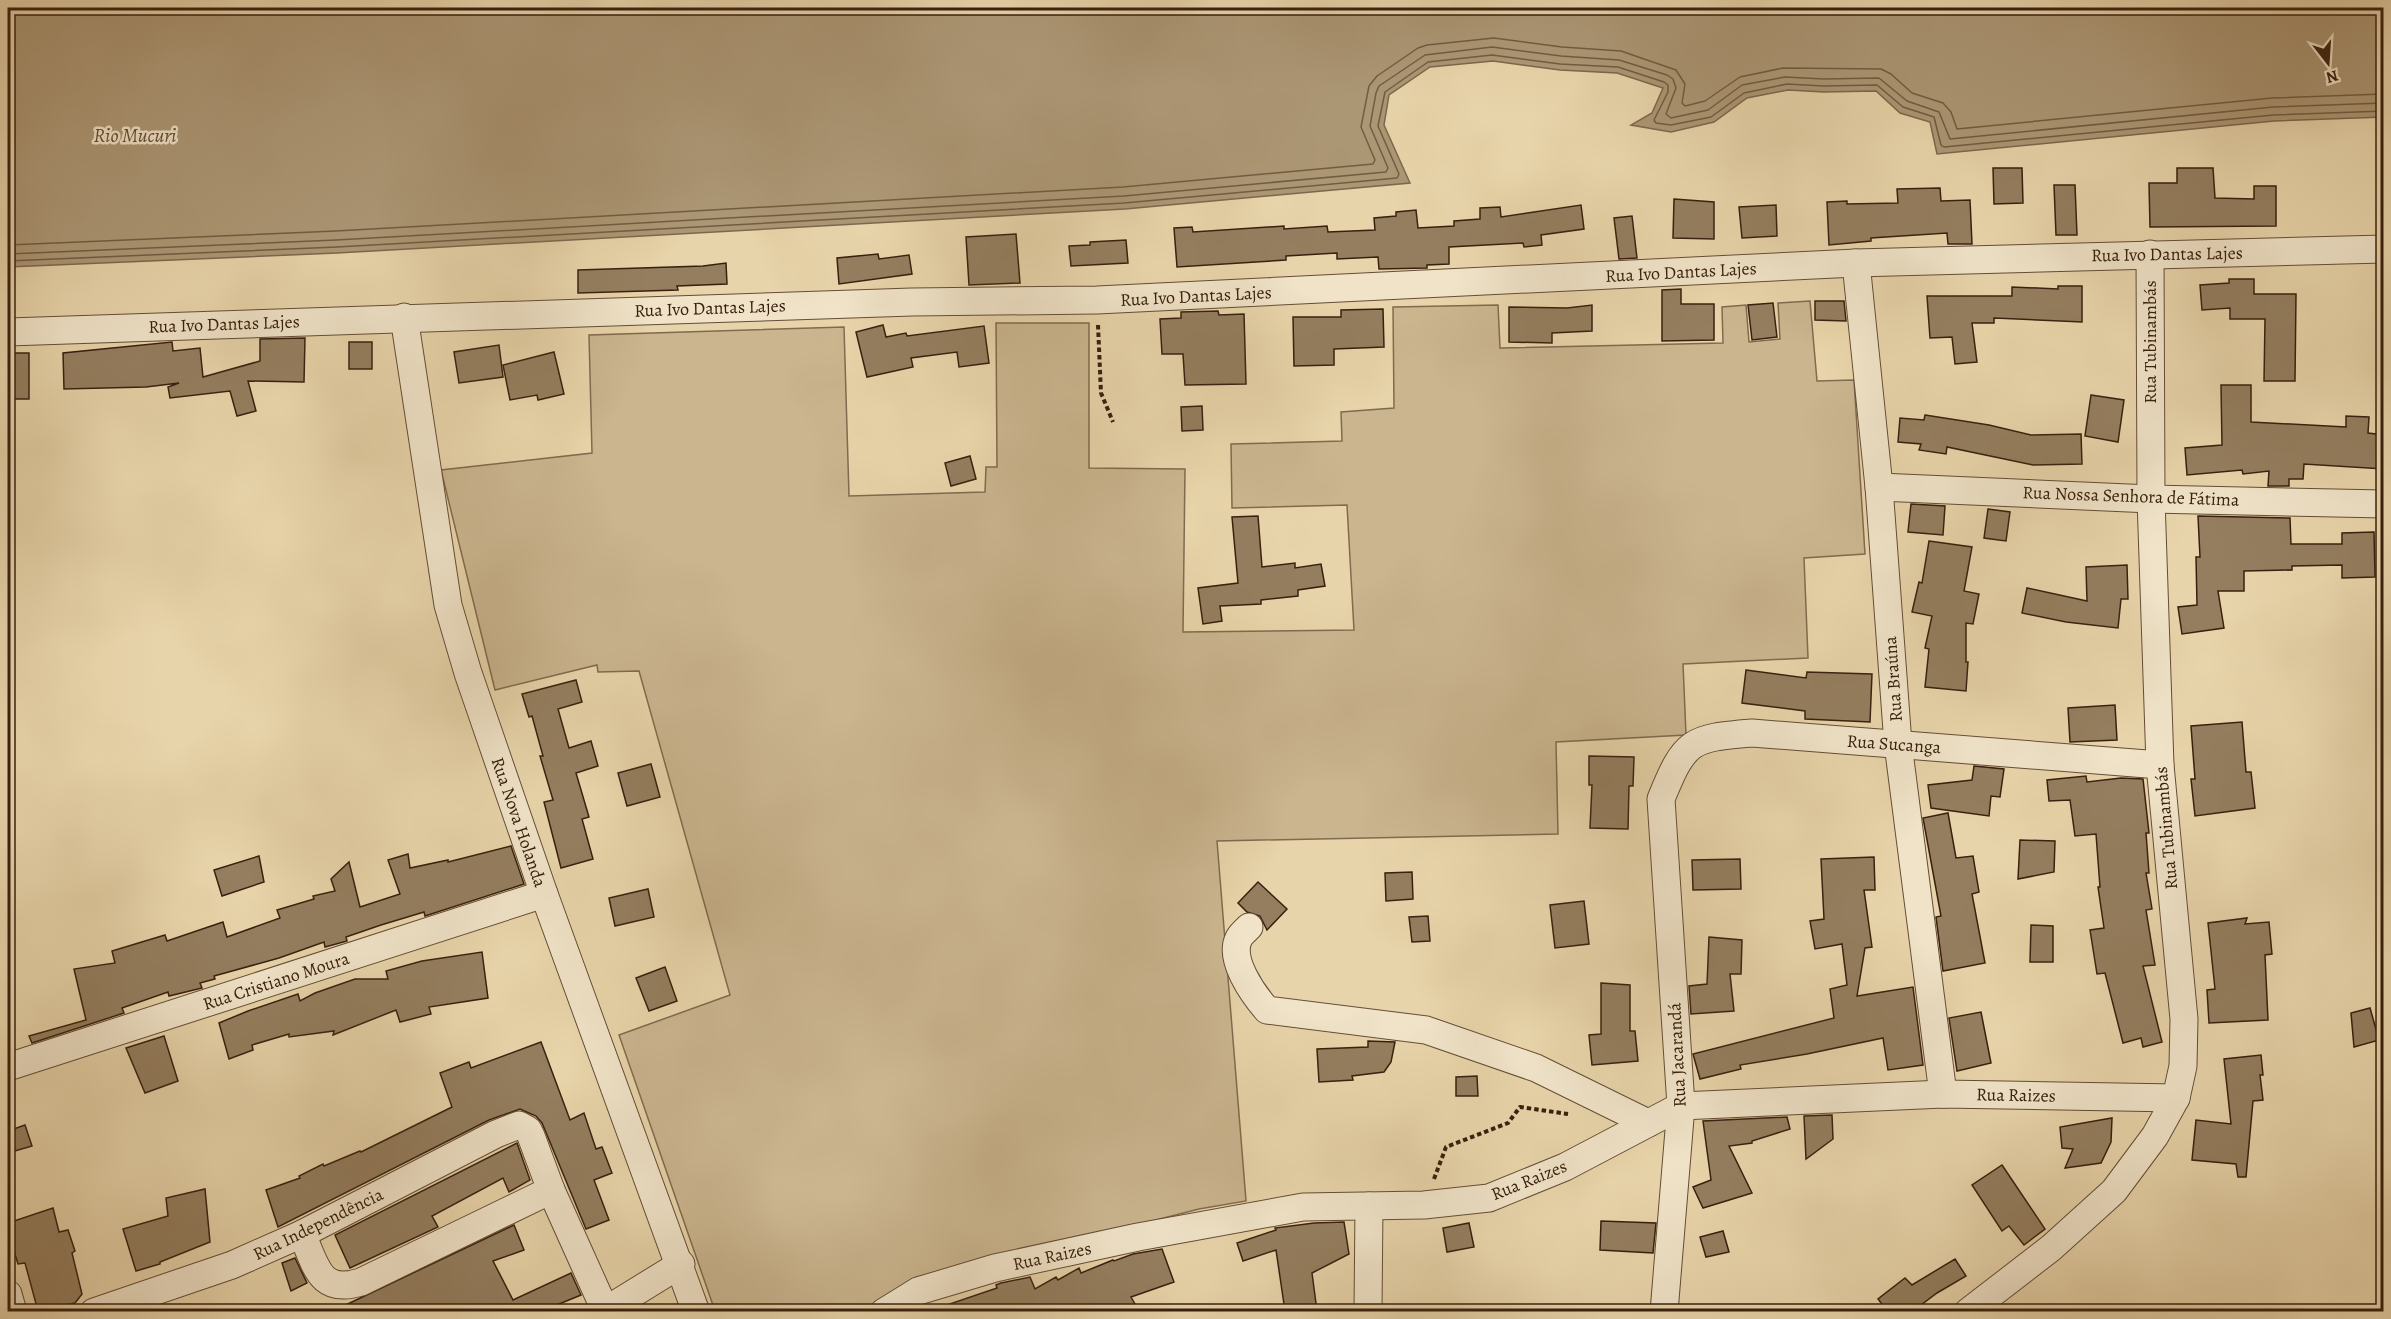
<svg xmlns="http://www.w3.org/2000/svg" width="2391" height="1319" viewBox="0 0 2391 1319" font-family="Alegreya,serif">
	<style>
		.green { fill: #cab58f; stroke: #816a4e; stroke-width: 1.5 }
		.water { fill: #ac9775; stroke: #7e674c; stroke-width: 1.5 }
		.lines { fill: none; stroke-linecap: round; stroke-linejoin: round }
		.shore { stroke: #725c42; stroke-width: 1.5 }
		.building { fill: #947e5f; stroke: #38200e; stroke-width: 1.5 }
		.minor-casing { stroke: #644d35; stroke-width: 29 }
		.path { stroke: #38200e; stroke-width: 4; stroke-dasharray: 4.5 3; stroke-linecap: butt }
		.minor { stroke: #f0e3c8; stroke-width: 27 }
		.labels { text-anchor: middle; stroke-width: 5; stroke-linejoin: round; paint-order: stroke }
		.street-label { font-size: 18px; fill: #38200e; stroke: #f0e3c8 }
		.water-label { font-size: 20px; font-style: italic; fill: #614a32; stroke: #f0e3c8 }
	</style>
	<rect width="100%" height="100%" fill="#e8d4aa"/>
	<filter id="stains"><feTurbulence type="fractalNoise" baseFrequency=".00333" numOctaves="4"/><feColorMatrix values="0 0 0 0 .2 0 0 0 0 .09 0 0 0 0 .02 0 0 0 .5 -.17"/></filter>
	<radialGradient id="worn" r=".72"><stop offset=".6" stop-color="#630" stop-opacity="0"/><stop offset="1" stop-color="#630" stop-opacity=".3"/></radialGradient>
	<polygon class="green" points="1810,301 1817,381 1854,380 1865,554 1804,558 1808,658 1683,664 1686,735 1556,742 1558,834 1217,841 1246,1201 1199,1209 919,1280 862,1311 715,1311 619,1035 730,995 639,671 598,672 597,665 495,690 441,470 592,453 589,335 844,327 849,496 985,492 986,467 997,467 996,323 1089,323 1089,468 1185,469 1183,632 1354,630 1347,505 1232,508 1231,444 1342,441 1341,412 1394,408 1393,307 1498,305 1500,348 1723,343 1722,307 1746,305 1749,342 1780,339 1778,303"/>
	<polygon class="water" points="8,8 2383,8 2384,117 2274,121 1937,154 1930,122 1900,113 1876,91 1824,92 1788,90 1747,98 1714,122 1671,132 1631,125 1652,113 1663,88 1617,73 1560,70 1493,61 1430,67 1389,95 1384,125 1410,183 1125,209 337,253 8,267"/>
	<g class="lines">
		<g class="shore">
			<polyline points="8,245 336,231 1123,187 1373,164 1375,160 1361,127 1369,86 1377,76 1418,48 1427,45 1494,38 1562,47 1621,51 1676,70 1685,84 1682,103 1685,106 1705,101 1740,77 1783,68 1881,69 1891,74 1912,93 1943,103 1951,112 1957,129 2272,98 2384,94"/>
			<polyline points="8,254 336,240 1124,196 1386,172 1388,168 1370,126 1376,93 1379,86 1425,55 1492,47 1561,56 1619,60 1667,75 1673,79 1676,88 1666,114 1671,118 1708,110 1742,85 1785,77 1824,79 1879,78 1907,101 1939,112 1950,139 2273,107 2384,103"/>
			<polyline points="8,261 337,247 1124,203 1397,178 1399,174 1378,126 1385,92 1428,62 1492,55 1560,64 1618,67 1664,82 1668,85 1668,92 1654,120 1656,123 1671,125 1711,117 1744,93 1787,84 1824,86 1877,85 1903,107 1934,117 1941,145 1944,147 2273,115 2384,111"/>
		</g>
	</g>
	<g class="building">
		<polygon points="1993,168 2022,168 2023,203 1994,204"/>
		<polygon points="2177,168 2213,168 2215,198 2254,199 2254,186 2276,186 2276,226 2150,227 2149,183 2177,183"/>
		<polygon points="2054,185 2075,185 2077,235 2056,235"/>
		<polygon points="1940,188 1941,201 1970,200 1972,244 1948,244 1947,233 1871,238 1871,241 1829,245 1827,202 1847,201 1847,204 1898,203 1897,189"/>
		<polygon points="1674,199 1714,202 1714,239 1673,238"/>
		<polygon points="1581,205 1584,229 1541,235 1542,245 1524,247 1523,243 1449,247 1449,264 1427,265 1427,268 1379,269 1378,257 1337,259 1337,253 1286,256 1286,260 1177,267 1174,228 1192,227 1193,232 1284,226 1284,229 1327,226 1328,232 1375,230 1374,218 1396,216 1396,212 1416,210 1418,228 1454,226 1454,221 1480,219 1480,208 1500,207 1501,217"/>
		<polygon points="1776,205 1777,236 1742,238 1739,207"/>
		<polygon points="1632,216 1637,258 1619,259 1614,218"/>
		<polygon points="1016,234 1020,283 969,285 966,237"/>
		<polygon points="1126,240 1128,263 1071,266 1069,246 1090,245 1090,242"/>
		<polygon points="878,254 879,259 909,255 912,274 839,284 837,258"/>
		<polygon points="726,263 727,284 677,286 678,290 578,293 578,270 703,266"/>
		<polygon points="2229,279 2254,279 2254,294 2296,294 2295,381 2264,381 2265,319 2230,319 2230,308 2202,310 2200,285 2229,283"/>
		<polygon points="2058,286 2082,286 2082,322 1994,318 1994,323 1972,323 1977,362 1955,364 1952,337 1930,338 1927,296 2012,296 2012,287 2058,289"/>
		<polygon points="1681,289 1681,304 1714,304 1714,340 1662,341 1662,290"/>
		<polygon points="1815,301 1844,301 1846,321 1815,320"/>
		<polygon points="1773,303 1777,337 1752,340 1748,305"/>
		<polygon points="1592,305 1592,331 1552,333 1552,343 1509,342 1509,307 1567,308"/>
		<polygon points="1383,309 1384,347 1334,349 1334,365 1294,366 1293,317 1341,317 1341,310"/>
		<polygon points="1218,311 1219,315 1244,314 1246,384 1185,385 1183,354 1162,354 1160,319 1181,318 1181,312"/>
		<polygon points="883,325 886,337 906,333 907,336 984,326 989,363 959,367 957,352 911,358 913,367 867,377 856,332"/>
		<polygon points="305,338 304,382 248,381 256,411 237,416 230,391 170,398 168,387 179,383 146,387 64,389 63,353 172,342 173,351 200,348 203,377 260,361 260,339"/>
		<rect x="349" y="342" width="23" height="27"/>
		<polygon points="499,345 503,377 459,383 454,352"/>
		<polygon points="554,352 564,394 538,400 537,395 510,400 503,365"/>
		<rect x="8" y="353" width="21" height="46"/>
		<polygon points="2221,385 2251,385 2251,422 2346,427 2346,416 2369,417 2368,433 2384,435 2384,469 2304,464 2303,479 2289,479 2289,486 2268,486 2269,471 2243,474 2242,470 2187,475 2185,448 2222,445"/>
		<polygon points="2091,395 2124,400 2118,442 2085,436"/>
		<polygon points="1202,406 1203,430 1182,431 1181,407"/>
		<polygon points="1925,415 1989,425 2031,435 2081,434 2082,464 2033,465 1947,447 1946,454 1919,450 1921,444 1898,442 1900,418 1924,420"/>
		<polygon points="970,456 976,479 951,486 945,463"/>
		<polygon points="1911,504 1945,506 1943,535 1908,532"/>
		<polygon points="1988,509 2010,512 2006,541 1984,538"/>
		<polygon points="1258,516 1262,567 1295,563 1295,568 1321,564 1325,586 1298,590 1298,596 1261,600 1261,604 1220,606 1222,621 1203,624 1198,588 1238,583 1232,517"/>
		<polygon points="2198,516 2290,518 2291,544 2342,544 2342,533 2374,532 2375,577 2342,578 2342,565 2292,566 2292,570 2244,571 2244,591 2218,591 2224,628 2182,634 2178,607 2197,605 2196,557 2200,557"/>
		<polygon points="1929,541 1972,547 1964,591 1979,594 1973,624 1966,623 1966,662 1968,662 1966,691 1925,687 1929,649 1925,648 1932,616 1912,612 1919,582 1922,583"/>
		<polygon points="2127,565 2128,599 2121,599 2118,628 2066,622 2022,613 2027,588 2087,601 2086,567"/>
		<polygon points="1746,670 1806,678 1807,672 1872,674 1870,722 1805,719 1805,711 1742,703"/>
		<polygon points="576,680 582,702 558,709 569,748 591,741 598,766 576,773 589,817 582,819 593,859 561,868 544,802 553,800 540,756 543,756 532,716 529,717 522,694"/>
		<polygon points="2115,705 2117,740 2070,742 2068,708"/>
		<polygon points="2242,722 2246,772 2251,772 2255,808 2195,816 2191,779 2195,779 2191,726"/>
		<polygon points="1589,756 1634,757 1633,786 1629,786 1628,829 1590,828 1592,785 1589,785"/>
		<polygon points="651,764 660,797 627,806 618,773"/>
		<polygon points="1974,766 2004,769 2000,797 1991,796 1989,816 1931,808 1928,785 1972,780"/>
		<polygon points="2086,776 2087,782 2121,778 2143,779 2149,833 2146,833 2149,873 2146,873 2152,909 2146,910 2155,965 2143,966 2162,1042 2143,1047 2141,1038 2123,1043 2105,973 2097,974 2090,930 2104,928 2098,887 2100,887 2096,834 2075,836 2070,800 2049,801 2047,780"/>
		<polygon points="1948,813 1956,858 1973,856 1979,892 1972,894 1985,963 1943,971 1936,917 1941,916 1923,818"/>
		<polygon points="2020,840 2055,841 2054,872 2018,879"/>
		<polygon points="511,846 524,884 425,916 424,912 381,925 346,937 347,941 325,947 324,942 279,958 214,976 215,979 200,983 202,988 169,996 168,992 122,1008 124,1013 32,1043 29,1036 86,1020 74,969 115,963 112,951 165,935 167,941 223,922 227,937 280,918 277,910 314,899 313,896 335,891 331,879 349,862 360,907 400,894 388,860 408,854 410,868 448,860 448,862"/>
		<polygon points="259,856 264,882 222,896 214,870"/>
		<polygon points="1874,857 1875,890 1864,890 1872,947 1865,948 1857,996 1913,987 1923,1065 1888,1070 1883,1038 1807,1054 1740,1065 1741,1069 1700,1079 1693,1054 1834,1018 1830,989 1847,985 1842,944 1815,949 1810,921 1824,919 1821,859"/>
		<polygon points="1740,859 1741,889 1693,890 1692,860"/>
		<polygon points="1412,872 1413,899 1386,901 1385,873"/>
		<polygon points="1258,882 1287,909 1267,930 1260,916 1247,912 1238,903"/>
		<polygon points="648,889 654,917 615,926 609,898"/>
		<polygon points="1584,901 1589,944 1555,948 1550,905"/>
		<polygon points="1428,916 1430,941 1412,942 1409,917"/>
		<polygon points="2247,918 2245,924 2269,922 2272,954 2265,955 2268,1020 2209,1023 2207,990 2215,989 2208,923"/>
		<polygon points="2031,925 2053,926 2053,962 2030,962"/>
		<polygon points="1709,937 1742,940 1741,974 1730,974 1734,1011 1691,1014 1689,986 1707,984"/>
		<polygon points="482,952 488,998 429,1007 431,1014 400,1022 396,1010 333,1035 334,1031 289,1037 289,1034 252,1045 253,1050 229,1059 219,1023 248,1011 298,994 300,1001 315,993 355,979 388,979 386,971 422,961"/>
		<polygon points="665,967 677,1001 649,1011 636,978"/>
		<polygon points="1601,983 1630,985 1630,1031 1635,1031 1638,1061 1592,1065 1589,1035 1601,1034"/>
		<polygon points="2370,1008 2379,1040 2354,1047 2351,1013"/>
		<polygon points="1981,1012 1991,1063 1957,1071 1949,1018"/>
		<polygon points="164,1036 178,1081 145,1093 126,1048"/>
		<polygon points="1368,1041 1395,1042 1391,1062 1384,1072 1352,1076 1353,1080 1319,1082 1317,1049 1368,1047"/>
		<polygon points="541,1042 570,1120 584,1113 596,1149 602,1147 612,1173 594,1180 609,1220 586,1229 542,1123 536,1116 520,1109 489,1120 278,1227 266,1190 300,1178 299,1176 323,1164 324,1166 360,1151 361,1152 452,1107 440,1073 469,1062 471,1068"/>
		<polygon points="2261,1055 2263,1075 2260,1075 2263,1100 2253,1101 2246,1177 2238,1177 2236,1164 2192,1160 2196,1120 2231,1124 2224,1059"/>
		<polygon points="1477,1076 1478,1096 1456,1096 1456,1077"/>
		<polygon points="1832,1115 1833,1139 1806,1159 1804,1116"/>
		<polygon points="1787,1117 1790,1129 1752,1141 1752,1143 1729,1146 1752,1193 1703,1208 1693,1187 1711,1180 1703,1121"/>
		<polygon points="2112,1118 2111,1142 2101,1163 2065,1168 2073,1149 2062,1148 2060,1127"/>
		<polygon points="25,1125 32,1146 8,1153 8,1131"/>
		<polygon points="517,1143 530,1180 509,1192 503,1178 432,1216 438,1227 350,1268 335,1235"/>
		<polygon points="2002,1165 2045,1229 2024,1245 2009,1226 2002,1231 1972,1185"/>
		<polygon points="205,1189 210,1242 160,1262 160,1264 136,1271 123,1229 168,1216 166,1198"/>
		<polygon points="53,1208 59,1232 68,1230 75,1251 72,1253 82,1294 75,1303 38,1311 25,1263 18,1264 8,1232 8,1223"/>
		<polygon points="1601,1221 1656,1223 1653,1253 1600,1250"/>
		<polygon points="1344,1222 1349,1254 1312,1273 1317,1311 1285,1311 1276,1250 1243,1261 1237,1243 1276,1230 1275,1228 1314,1223"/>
		<polygon points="1469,1223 1474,1247 1447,1252 1443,1228"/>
		<polygon points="514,1225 524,1250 493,1261 513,1300 571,1273 581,1295 542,1311 333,1311"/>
		<polygon points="1723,1231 1729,1252 1706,1257 1700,1237"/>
		<polygon points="1162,1249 1174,1282 1131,1297 1139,1311 1007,1311 1005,1306 989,1311 938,1311 938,1308 997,1288 996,1285 1001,1283 1030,1277 1035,1289 1056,1277 1058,1280 1079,1268 1081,1273 1113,1260 1114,1261 1133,1254"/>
		<polygon points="295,1258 307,1283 291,1291 282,1263"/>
		<polygon points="1955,1259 1966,1276 1937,1293 1913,1311 1887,1311 1878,1299 1905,1278 1912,1285"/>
	</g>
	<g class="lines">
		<g class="minor-casing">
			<g id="minor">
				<polyline points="1856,263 1879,487 1898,744 1943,1094"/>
				<polyline points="404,317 448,605 468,673 544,894 696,1312"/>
				<polyline points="8,332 912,302 1097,300 1856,263 2384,249"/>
				<polyline points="1879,487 2151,499 2384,504"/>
				<path d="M1249,927C1246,930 1241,934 1239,938C1228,959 1253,994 1267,1010L1426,1030L1536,1068L1648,1123"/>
				<polyline points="8,1067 544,894"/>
				<path d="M302,1234C316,1265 319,1295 361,1282L551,1190"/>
				<polyline points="8,1294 13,1312"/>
				<polyline points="94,1312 232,1265 302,1234 496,1134 519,1125 528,1130 531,1136 551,1190 605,1310"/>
				<polyline points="603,1312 681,1264"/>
				<polyline points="884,1312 918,1291 995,1268 1138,1237 1303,1207 1424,1205 1489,1198 1565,1167 1681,1106 1943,1094 2176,1098"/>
				<polyline points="1368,1312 1369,1206"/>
				<path d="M1664,1312L1681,1106L1661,799C1685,740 1690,738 1752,733L2160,765"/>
				<polyline points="1968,1312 2051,1248 2114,1191 2155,1136 2176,1098 2183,1066 2184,1019 2160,765 2151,499 2150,254"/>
			</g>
		</g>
		<g class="path">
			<polyline points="1098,325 1101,393 1113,422"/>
			<polyline points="1434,1179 1446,1147 1508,1123 1520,1107 1568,1114"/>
		</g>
		<use href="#minor" class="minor"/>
	</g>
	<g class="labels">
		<g class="street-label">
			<text transform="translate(2167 254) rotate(-1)" y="6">Rua Ivo Dantas Lajes</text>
			<text transform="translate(1681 272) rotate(-3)" y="6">Rua Ivo Dantas Lajes</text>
			<text transform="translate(1196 296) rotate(-3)" y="6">Rua Ivo Dantas Lajes</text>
			<text transform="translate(710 308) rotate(-2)" y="6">Rua Ivo Dantas Lajes</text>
			<text transform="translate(224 324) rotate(-2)" y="6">Rua Ivo Dantas Lajes</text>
			<text transform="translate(2150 342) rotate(-90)" y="6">Rua Tubinambás</text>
			<text transform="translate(2131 496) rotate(2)" y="6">Rua Nossa Senhora de Fátima</text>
			<text transform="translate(1893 679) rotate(-94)" y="6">Rua Braúna</text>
			<text transform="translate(1894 744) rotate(4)" y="6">Rua Sucanga</text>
			<text transform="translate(519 822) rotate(71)" y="6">Rua Nova Holanda</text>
			<text transform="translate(2166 828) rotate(-95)" y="6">Rua Tubinambás</text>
			<text transform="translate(276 981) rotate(-18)" y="6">Rua Cristiano Moura</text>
			<text transform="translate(1677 1055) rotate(-93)" y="6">Rua Jacarandá</text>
			<text transform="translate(2016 1095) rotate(1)" y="6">Rua Raizes</text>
			<text transform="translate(1529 1180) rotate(-22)" y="6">Rua Raizes</text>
			<text transform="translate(318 1224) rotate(-26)" y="6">Rua Independência</text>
			<text transform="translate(1052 1256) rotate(-12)" y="6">Rua Raizes</text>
		</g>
		<g class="water-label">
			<text x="135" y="142">Rio Mucuri</text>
		</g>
	</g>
	<rect width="2391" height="1319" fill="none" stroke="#e8d4aa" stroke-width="30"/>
	<rect x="9" y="9" width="2373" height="1301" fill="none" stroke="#38200e" stroke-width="3"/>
	<rect x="15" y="15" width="2361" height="1289" fill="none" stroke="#38200e" stroke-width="1.5"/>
	<g transform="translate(2328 63) rotate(163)" stroke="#f0e3c8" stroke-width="4.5" paint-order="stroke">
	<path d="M0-4.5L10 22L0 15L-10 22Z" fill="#38200e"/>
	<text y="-9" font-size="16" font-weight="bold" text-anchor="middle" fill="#38200e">N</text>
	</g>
	<rect width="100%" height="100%" filter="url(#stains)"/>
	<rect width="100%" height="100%" fill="url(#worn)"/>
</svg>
